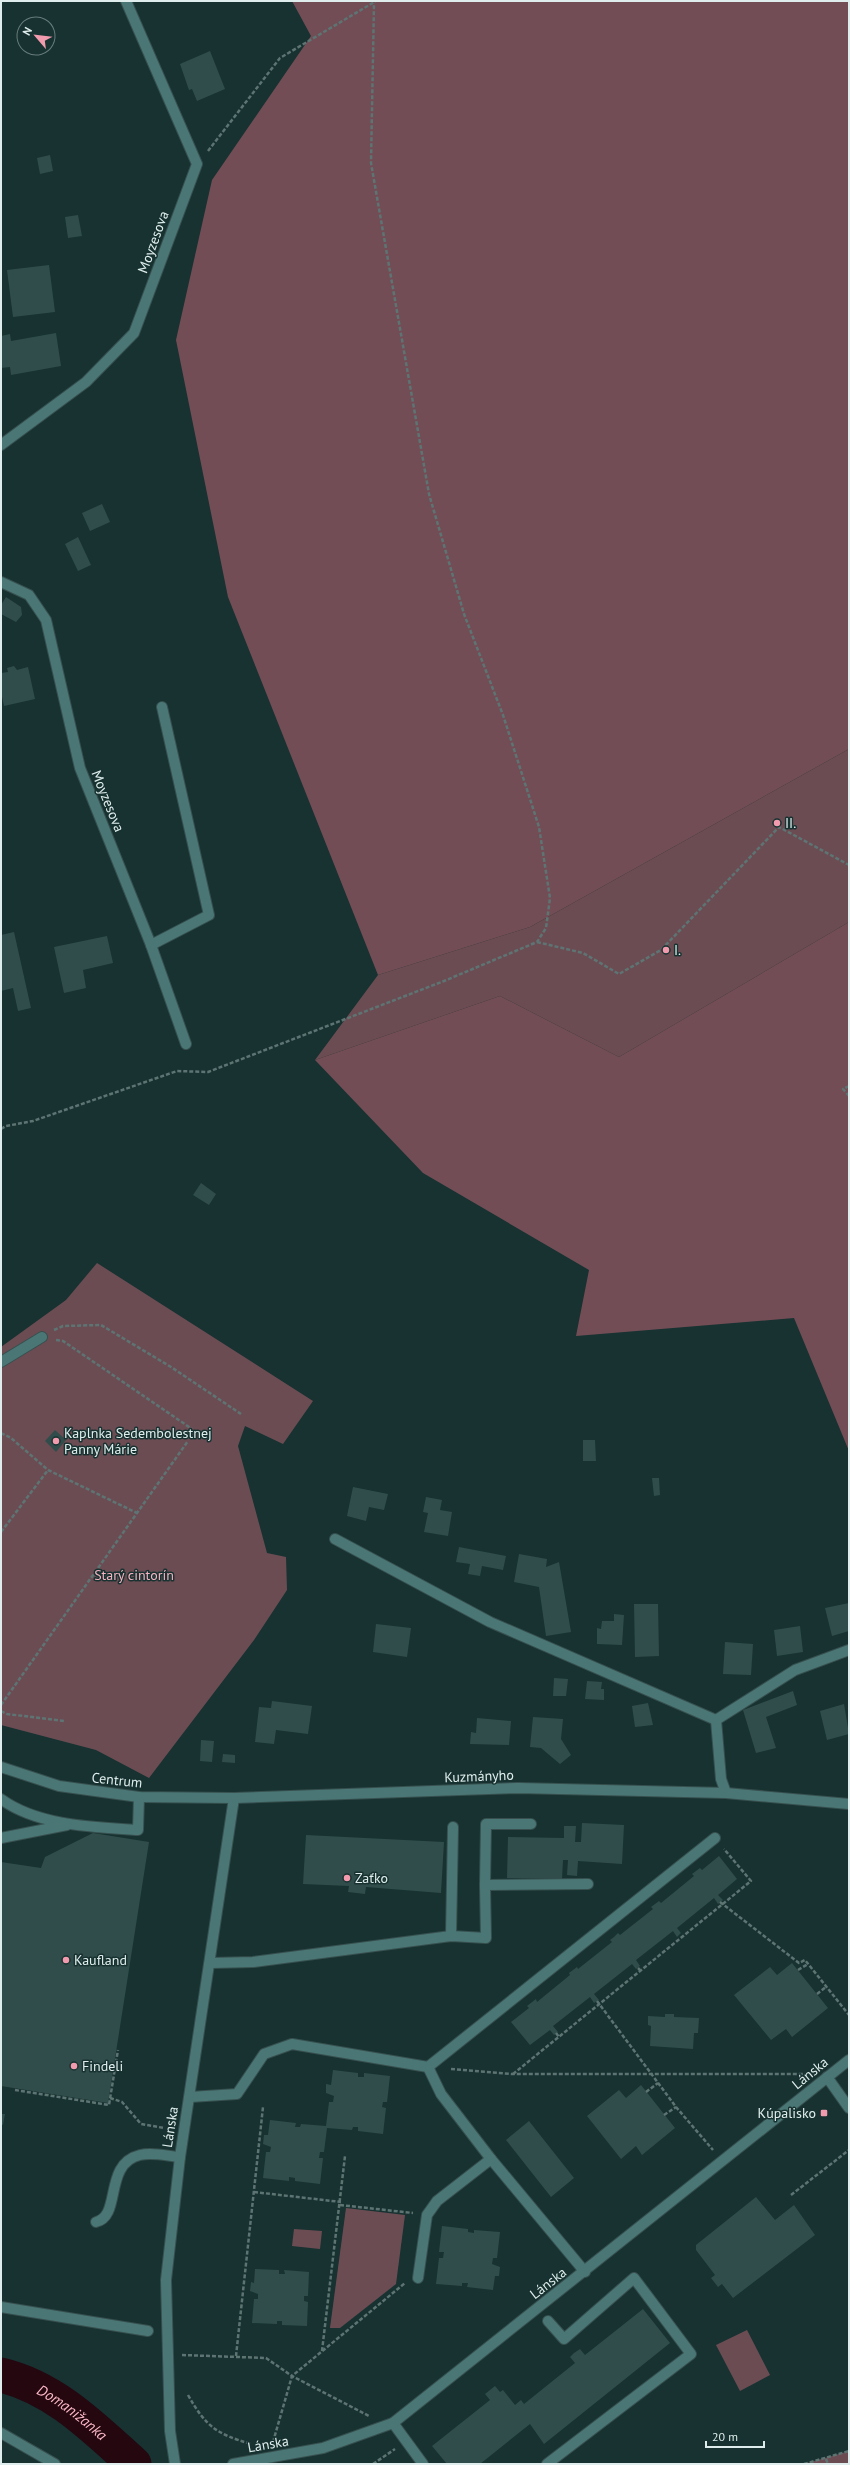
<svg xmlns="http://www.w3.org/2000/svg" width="850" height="2465" viewBox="0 0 850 2465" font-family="'PT Sans',sans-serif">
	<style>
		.green { fill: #6c4c53 }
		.forest { fill: #724d55 }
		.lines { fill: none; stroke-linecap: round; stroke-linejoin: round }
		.river { stroke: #24070f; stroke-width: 35 }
		.building { fill: #314d4b }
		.minor-casing { stroke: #37504f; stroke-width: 12 }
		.path { stroke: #5d7473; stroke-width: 2.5; stroke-dasharray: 4 2; stroke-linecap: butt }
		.minor { stroke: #4a7775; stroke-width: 10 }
		.poi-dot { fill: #f29aae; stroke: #173231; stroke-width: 1.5 }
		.labels { text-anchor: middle; stroke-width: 3; stroke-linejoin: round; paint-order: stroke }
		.street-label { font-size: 14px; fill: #dfeeed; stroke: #173231 }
		.poi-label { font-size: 14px; fill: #dfeeed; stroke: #173231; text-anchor: start }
		.park-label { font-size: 14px; fill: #f7b3c1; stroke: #173231 }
		.water-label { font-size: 15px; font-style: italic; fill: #fdb8c7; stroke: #173231 }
	</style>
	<rect width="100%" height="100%" fill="#173231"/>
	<g class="green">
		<polygon points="849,749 849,922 619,1057 500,996 315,1060 378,975 530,927"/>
		<polygon points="97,1263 313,1401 283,1444 245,1426 238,1446 267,1553 286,1557 287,1590 254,1640 149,1778 96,1750 1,1725 1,1347 66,1300"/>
		<polygon points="346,2208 405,2215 396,2284 340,2328 330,2328"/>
		<polygon points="294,2229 322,2231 320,2249 292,2246"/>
		<polygon points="747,2330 770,2375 740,2391 716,2345"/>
		<polygon points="849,2451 849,2464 804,2464"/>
	</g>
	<g class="forest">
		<polygon points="292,1 849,1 849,749 530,927 378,975 228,597 176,340 212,180 311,36"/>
		<polygon points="849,922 849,1451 794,1318 576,1336 589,1270 423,1173 315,1060 500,996 619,1057"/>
	</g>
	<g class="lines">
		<path class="river" id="s1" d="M1,2375C55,2388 94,2428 134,2464"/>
	</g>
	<g class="building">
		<polygon points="210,51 225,89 197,101 192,89 189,90 180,64"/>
		<polygon points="50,155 53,171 40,174 37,158"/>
		<polygon points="78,215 82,236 68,238 65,217"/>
		<polygon points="49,265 55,312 13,317 7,270"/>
		<polygon points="56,333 61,366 11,375 10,367 1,368 1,336 10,334 11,341"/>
		<polygon points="102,504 110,522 90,531 82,513"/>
		<polygon points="78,537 91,565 78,571 65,544"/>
		<polygon points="6,597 21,607 22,615 16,622 1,614 1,605"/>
		<polygon points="14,666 17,670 28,667 35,699 4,706 1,692 1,673 8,672 7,668"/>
		<polygon points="14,932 31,1008 18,1011 13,988 1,991 1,935"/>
		<polygon points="107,936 113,963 83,970 86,988 64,993 54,947"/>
		<polygon points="666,947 669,951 665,953 663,949"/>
		<polygon points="201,1183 216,1194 209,1205 193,1195"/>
		<polygon points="55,1430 66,1440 56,1452 45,1441"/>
		<polygon points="583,1440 595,1440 596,1461 583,1461"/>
		<polygon points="652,1478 659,1478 660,1495 654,1496"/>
		<polygon points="353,1487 388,1494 384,1510 369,1507 366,1521 347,1516"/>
		<polygon points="426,1497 442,1500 440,1510 452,1512 448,1536 424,1532 428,1513 423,1512"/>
		<polygon points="459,1547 506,1556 503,1570 482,1566 480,1576 468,1574 470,1564 456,1562"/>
		<polygon points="519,1554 547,1559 546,1567 559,1562 571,1632 546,1636 539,1587 514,1582"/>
		<polygon points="849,1603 849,1631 832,1636 825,1608"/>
		<polygon points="634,1604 658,1604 659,1656 635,1657"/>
		<polygon points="614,1614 624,1615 622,1645 597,1644 597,1628 601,1629 602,1621 614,1621"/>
		<polygon points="376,1624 411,1628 407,1657 373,1652"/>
		<polygon points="800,1626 803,1652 777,1656 774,1630"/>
		<polygon points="725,1642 753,1644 751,1675 723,1674"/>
		<polygon points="554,1678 568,1679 566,1696 553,1696"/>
		<polygon points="587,1681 602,1682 601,1689 604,1689 604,1700 585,1699"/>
		<polygon points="793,1691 797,1705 766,1717 776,1748 756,1753 743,1710"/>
		<polygon points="272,1701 312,1706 308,1734 276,1730 274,1744 255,1742 259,1707 271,1708"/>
		<polygon points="648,1703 653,1725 635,1727 632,1706"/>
		<polygon points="844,1704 849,1734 827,1740 820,1711"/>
		<polygon points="533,1717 563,1719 561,1739 571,1755 560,1764 541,1748 530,1747"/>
		<polygon points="477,1718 511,1721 509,1745 470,1744 471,1732 476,1733"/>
		<polygon points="201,1740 214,1741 212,1762 200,1761"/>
		<polygon points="223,1754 235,1755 235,1763 222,1762"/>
		<polygon points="582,1823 624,1825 622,1864 578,1861 577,1876 567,1875 568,1860 563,1860 562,1879 507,1878 508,1837 564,1838 564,1826 576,1826 575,1842 581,1842"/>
		<polygon points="93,1833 149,1842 108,2103 1,2086 1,1862 41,1868 45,1857"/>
		<polygon points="306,1835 444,1842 441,1893 366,1887 365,1894 348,1892 349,1886 303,1884"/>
		<polygon points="719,1856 737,1879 718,1895 723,1900 718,1904 714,1898 677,1928 681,1933 677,1937 673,1931 636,1960 640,1966 636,1969 632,1964 594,1994 599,2000 597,2001 594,2003 590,1997 553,2026 558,2032 554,2035 550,2030 530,2045 511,2022 529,2008 527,2006 536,1999 537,2002 570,1975 569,1973 577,1967 578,1969 612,1942 610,1940 614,1937 618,1933 620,1935 653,1909 651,1907 659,1901 661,1903 694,1876 692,1874 700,1868 702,1870"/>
		<polygon points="792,1963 828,2008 792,2037 786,2029 771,2040 734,1995 770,1967 777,1975"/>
		<polygon points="665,2014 674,2014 674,2017 699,2018 698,2033 694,2033 693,2049 650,2046 651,2026 648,2025 648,2016 665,2017"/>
		<polygon points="333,2070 358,2073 358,2077 364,2077 364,2073 390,2076 387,2102 383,2102 382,2107 386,2108 383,2134 358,2131 358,2127 353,2127 352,2130 327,2128 324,2152 320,2152 319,2158 323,2158 320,2184 295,2181 295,2178 289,2177 289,2181 263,2178 266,2152 270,2152 271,2147 263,2144 264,2135 268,2135 270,2120 296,2123 295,2127 300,2127 301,2124 326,2126 329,2102 333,2102 334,2096 326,2093 326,2084 331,2085"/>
		<polygon points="641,2085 675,2128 642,2155 636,2146 621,2159 587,2116 619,2090 626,2098"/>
		<polygon points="1,2114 5,2114 3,2125 1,2124"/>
		<polygon points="529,2121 574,2178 551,2197 506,2140"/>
		<polygon points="756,2197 775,2220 794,2205 815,2235 733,2298 722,2284 718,2287 711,2278 715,2275 696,2250 696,2245"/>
		<polygon points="442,2226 468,2229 468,2232 474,2233 474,2230 500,2232 497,2258 493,2258 492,2264 500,2267 499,2276 495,2276 493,2290 467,2287 468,2283 462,2283 462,2286 436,2284 439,2258 443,2258 444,2252 439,2252"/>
		<polygon points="255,2269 279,2270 279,2274 285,2274 284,2270 309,2272 308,2296 304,2296 304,2301 308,2302 307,2326 282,2325 282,2321 277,2321 277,2324 252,2323 254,2299 258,2299 258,2294 250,2291 251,2282 254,2283"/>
		<polygon points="643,2309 670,2343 544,2444 530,2424 480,2464 447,2464 432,2446 490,2400 485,2394 495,2386 500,2392 503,2390 515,2405 521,2400 524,2404 575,2363 570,2357 574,2353 580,2349 585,2355"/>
	</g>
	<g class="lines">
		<g class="minor-casing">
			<g id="minor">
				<polyline points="1,445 86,382 134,333 197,164 126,1"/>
				<polyline points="1,582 29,595 46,620 80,768 151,945 186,1044"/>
				<polyline points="151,945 209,915 162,707"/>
				<polyline points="1,1362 42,1337"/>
				<polyline points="335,1539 490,1622 716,1720"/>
				<polyline points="1,1767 59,1786 139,1797 234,1798 518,1788 726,1793 849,1804"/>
				<polyline points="726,1793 721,1779 716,1720 795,1670 849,1650"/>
				<path d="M1,1799C38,1826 94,1827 138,1830L139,1797"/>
				<polyline points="1,1838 67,1825"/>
				<polyline points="485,1885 486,1824 531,1824"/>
				<polyline points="451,1936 453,1827"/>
				<polyline points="210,1963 253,1962 451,1936 486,1938 485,1885 588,1884"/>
				<polyline points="827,2077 849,2108"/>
				<polyline points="190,2097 237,2094 264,2054 292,2044 428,2067"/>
				<path d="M96,2222C122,2216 103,2164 140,2155C153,2152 167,2156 180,2157"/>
				<polyline points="585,2272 491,2159 441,2094 428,2067 715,1838"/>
				<polyline points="418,2278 427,2215 437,2201 491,2159"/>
				<polyline points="1,2307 148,2331"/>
				<polyline points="393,2423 423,2464"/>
				<polyline points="1,2433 55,2464"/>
				<polyline points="175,2464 170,2431 166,2280 180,2157 234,1798"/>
				<polyline points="233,2464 323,2448 393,2423 849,2060"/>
				<polyline points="547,2464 691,2354 634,2278 564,2339 548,2321"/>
			</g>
		</g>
		<g class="path">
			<polyline points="208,151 280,58 376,1"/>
			<polyline points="537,942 583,953 619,974 661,950 779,827 849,865"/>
			<polyline points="849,1086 843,1089 849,1096"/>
			<polyline points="1,1129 6,1126 33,1121 177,1071 208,1072 444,981 537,942 546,928 550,898 539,827 503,715 464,614 429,494 371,163 374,3"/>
			<polyline points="54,1330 63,1326 101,1325 171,1367 241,1414"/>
			<polyline points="56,1340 63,1341 192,1429"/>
			<polyline points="1,1433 11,1438 48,1470 137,1513"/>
			<polyline points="1,1532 48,1470"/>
			<polyline points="1,1705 188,1441"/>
			<polyline points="1,1711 7,1714 64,1721"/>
			<polyline points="720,1902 799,1963 805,1960 849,2015"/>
			<polyline points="638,1968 641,1971"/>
			<polyline points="798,1970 808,1964"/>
			<polyline points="817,1994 826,1987"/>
			<polyline points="597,2001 676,2107 713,2150"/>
			<polyline points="556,2033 559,2037"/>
			<polyline points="451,2069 512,2074 807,2074"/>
			<polyline points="513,2074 751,1881 724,1849"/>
			<polyline points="15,2090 109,2105 118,2050"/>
			<polyline points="646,2092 658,2083"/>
			<polyline points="110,2098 122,2102 141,2124 164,2128"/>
			<polyline points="664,2115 676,2107"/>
			<polyline points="254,2192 341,2202"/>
			<polyline points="791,2195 849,2150"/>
			<polyline points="340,2205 413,2213"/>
			<polyline points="322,2351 345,2156"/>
			<polyline points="182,2355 266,2358 292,2376 369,2416"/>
			<polyline points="236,2356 263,2107"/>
			<path d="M188,2395C206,2427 217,2434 251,2444"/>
			<polyline points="273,2442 292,2376 405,2283"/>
			<polyline points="826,2459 828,2464"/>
			<polyline points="373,2464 395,2449"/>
			<polyline points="804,2464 849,2451"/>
		</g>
		<use href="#minor" class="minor"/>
	</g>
	<g class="poi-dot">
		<circle cx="777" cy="823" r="4"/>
		<circle cx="666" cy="950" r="4"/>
		<circle cx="56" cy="1441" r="4"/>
		<circle cx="347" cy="1878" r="4"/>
		<circle cx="66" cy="1960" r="4"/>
		<circle cx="74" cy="2066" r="4"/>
		<rect x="820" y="2109" width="8" height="8" rx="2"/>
	</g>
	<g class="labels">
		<g class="street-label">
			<text transform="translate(153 242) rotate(-70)" y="5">Moyzesova</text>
			<text transform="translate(108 801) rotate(68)" y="5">Moyzesova</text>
			<text transform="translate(479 1776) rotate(-2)" y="5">Kuzmányho</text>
			<text transform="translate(117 1780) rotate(6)" y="5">Centrum</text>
			<text transform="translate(810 2073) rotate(-39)" y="5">Lánska</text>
			<text transform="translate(170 2127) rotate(-81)" y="5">Lánska</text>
			<text transform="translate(548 2283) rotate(-38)" y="5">Lánska</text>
			<text transform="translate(268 2444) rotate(-10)" y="5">Lánska</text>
		</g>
		<g class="poi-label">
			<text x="785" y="828">II.</text>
			<text x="674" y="955">I.</text>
			<text x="64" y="1438">Kaplnka Sedembolestnej<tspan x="64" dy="16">Panny Márie</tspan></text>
			<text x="355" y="1883">Zaťko</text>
			<text x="74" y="1965">Kaufland</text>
			<text x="82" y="2071">Findeli</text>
			<text x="816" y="2118" text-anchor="end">Kúpalisko</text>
		</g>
		<g class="park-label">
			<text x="134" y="1580">Starý cintorín</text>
		</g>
		<g class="water-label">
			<text dy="5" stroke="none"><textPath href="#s1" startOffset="81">Domanižanka</textPath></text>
		</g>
	</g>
	<rect width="850" height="2465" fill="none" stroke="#dfeeed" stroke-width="4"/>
	<g transform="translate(36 36) rotate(298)"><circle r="19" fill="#173231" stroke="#677d7c"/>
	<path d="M0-3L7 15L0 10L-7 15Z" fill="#f29aae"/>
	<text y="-6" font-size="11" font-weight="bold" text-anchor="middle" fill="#dfeeed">N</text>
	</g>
	<path d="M706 2441v6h58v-6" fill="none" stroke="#dfeeed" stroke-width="2"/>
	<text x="712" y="2441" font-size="12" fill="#dfeeed" stroke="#173231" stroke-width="3" paint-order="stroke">20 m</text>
</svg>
